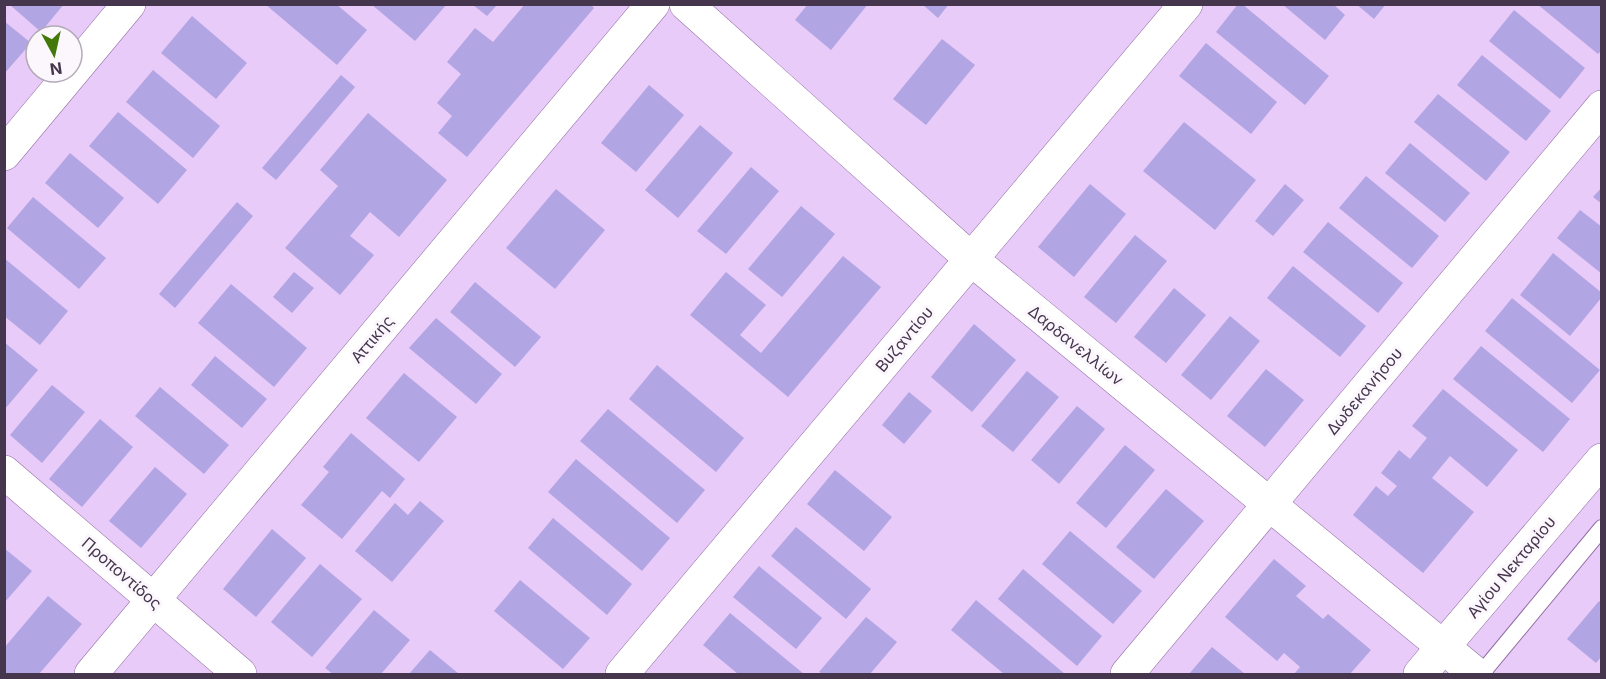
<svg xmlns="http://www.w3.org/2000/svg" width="1606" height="679" viewBox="0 0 1606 679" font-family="Inter,sans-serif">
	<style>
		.building { fill: #b2a5e3 }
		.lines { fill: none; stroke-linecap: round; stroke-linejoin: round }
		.service-casing { stroke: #926ea4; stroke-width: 18 }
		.minor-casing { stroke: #926ea4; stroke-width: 34 }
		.tertiary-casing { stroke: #926ea4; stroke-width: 34 }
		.service { stroke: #fff; stroke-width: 16 }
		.minor { stroke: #fff; stroke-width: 33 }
		.tertiary { stroke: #fff; stroke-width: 33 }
		.labels { text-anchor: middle; stroke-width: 6; stroke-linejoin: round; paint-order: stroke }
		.street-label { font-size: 16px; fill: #45364d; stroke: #fbf7fd }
	</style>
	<rect width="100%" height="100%" fill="#e9cbf9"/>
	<g class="building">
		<polygon points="9,4 64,4 41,32"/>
		<polygon points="265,4 336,4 367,30 337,65"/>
		<polygon points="371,4 447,4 415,41"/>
		<polygon points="525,4 590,4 594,8 467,157 438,133 452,116 437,103 461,74 447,62 475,28 493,42"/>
		<polygon points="808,4 868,4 831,50 795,20"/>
		<polygon points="922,4 949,4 938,18"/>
		<polygon points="1238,4 1242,4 1329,76 1305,105 1216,32"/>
		<polygon points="1282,4 1333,4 1345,15 1325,40"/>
		<polygon points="1356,4 1386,4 1374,19"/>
		<polygon points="1537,4 1602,4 1602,50 1598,54"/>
		<polygon points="473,5 497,5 487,16"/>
		<polygon points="1514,10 1585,68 1560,99 1489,41"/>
		<polygon points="192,16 247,63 216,99 161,53"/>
		<polygon points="4,21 31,43 4,74"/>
		<polygon points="942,39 975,65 926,125 893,99"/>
		<polygon points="1206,43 1277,102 1251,134 1179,76"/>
		<polygon points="1482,55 1551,111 1526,141 1457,85"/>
		<polygon points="153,70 220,126 193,158 126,102"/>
		<polygon points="341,75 355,87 276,180 262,168"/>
		<polygon points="649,85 684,115 636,172 601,143"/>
		<polygon points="1438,94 1510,152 1486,181 1414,122"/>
		<polygon points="118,112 187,170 158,204 89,146"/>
		<polygon points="368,113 447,180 399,237 370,212 350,236 374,255 340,295 285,248 338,186 320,170"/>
		<polygon points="1184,122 1256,180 1215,230 1143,171"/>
		<polygon points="700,125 733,153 678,218 645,190"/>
		<polygon points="1410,143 1470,193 1445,222 1385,173"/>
		<polygon points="70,153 124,198 98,228 45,183"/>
		<polygon points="751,167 779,191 726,254 697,231"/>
		<polygon points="1366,176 1439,236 1412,268 1339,208"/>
		<polygon points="1090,184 1126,214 1074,277 1038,247"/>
		<polygon points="1285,184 1304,200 1273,236 1255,221"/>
		<polygon points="1602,187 1602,204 1593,197"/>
		<polygon points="556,189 605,230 555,289 506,248"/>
		<polygon points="33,197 106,258 79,289 7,228"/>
		<polygon points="237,202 253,216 175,308 159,294"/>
		<polygon points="801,206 835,234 782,297 748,269"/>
		<polygon points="1580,210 1602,227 1602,274 1557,238"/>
		<polygon points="1328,222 1403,283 1378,313 1303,252"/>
		<polygon points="1135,235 1167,261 1116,323 1084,297"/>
		<polygon points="1553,253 1602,293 1602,297 1570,336 1520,295"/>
		<polygon points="843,256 881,287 788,397 690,315 726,272 766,305 740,335 761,353"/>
		<polygon points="4,258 68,311 40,345 4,316"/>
		<polygon points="1293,266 1366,326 1340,357 1267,298"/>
		<polygon points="294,272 314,288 292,313 273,297"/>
		<polygon points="475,282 541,337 515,367 450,312"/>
		<polygon points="231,284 307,348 274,387 198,323"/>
		<polygon points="1174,288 1206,315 1166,363 1134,337"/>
		<polygon points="1512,298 1600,370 1572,403 1485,331"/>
		<polygon points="1230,316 1260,341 1211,400 1181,375"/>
		<polygon points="436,318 502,374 476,404 409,348"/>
		<polygon points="974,324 1016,360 972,412 931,377"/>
		<polygon points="4,342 38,370 4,410"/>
		<polygon points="1481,346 1570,419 1543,452 1453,379"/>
		<polygon points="215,356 267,399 242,428 191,385"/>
		<polygon points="657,365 744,438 716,472 629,399"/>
		<polygon points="1266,369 1304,400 1265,447 1227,416"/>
		<polygon points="1027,371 1059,397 1013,452 981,426"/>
		<polygon points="404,373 457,417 419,462 366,418"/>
		<polygon points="52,385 85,412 42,463 10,435"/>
		<polygon points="160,387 229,445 204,474 135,416"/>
		<polygon points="1443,389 1518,450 1487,487 1450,456 1432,478 1474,512 1423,573 1353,515 1376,486 1388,496 1397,486 1381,473 1399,450 1410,459 1427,438 1412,426"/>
		<polygon points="909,392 932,411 904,444 882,425"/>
		<polygon points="1077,406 1105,429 1059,484 1031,460"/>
		<polygon points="608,409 705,490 677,523 580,441"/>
		<polygon points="100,419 133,447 82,507 49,479"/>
		<polygon points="351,433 405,479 390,498 382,491 342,539 301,505 329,472 323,467"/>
		<polygon points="1125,445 1155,470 1106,528 1076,503"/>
		<polygon points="576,459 670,538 642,571 548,492"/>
		<polygon points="155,467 187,494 141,548 109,521"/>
		<polygon points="835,470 892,517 864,551 807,504"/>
		<polygon points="1166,489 1204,521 1154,579 1116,547"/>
		<polygon points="420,501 444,521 392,582 355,551 395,503 408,515"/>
		<polygon points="553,518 632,584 607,615 528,548"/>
		<polygon points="796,527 871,589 846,619 771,556"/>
		<polygon points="272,529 306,558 256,617 223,589"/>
		<polygon points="1070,531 1142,591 1113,624 1042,564"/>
		<polygon points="4,548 32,571 4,603"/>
		<polygon points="1274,559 1306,586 1296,596 1323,619 1328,614 1371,650 1350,674 1294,674 1300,667 1284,653 1277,661 1225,617"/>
		<polygon points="320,564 362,599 312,657 271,622"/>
		<polygon points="759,566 822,618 796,649 733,597"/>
		<polygon points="1023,569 1102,636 1077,666 998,599"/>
		<polygon points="520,580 590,638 563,669 494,611"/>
		<polygon points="48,596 82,624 39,674 4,674 4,648"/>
		<polygon points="976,600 1065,674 1004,674 951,630"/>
		<polygon points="1599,601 1602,604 1602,656 1596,663 1567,639"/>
		<polygon points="374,610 410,640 381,674 333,674 325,668"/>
		<polygon points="730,613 804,674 738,674 703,645"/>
		<polygon points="866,617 897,642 870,674 823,674 819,672"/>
		<polygon points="1212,647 1245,674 1189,674"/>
		<polygon points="430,650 459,674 409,674"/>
	</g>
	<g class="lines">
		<g class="service-casing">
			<polyline id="service" points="1481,674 1602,528"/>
		</g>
		<g class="minor-casing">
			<g id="minor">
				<polyline points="686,4 971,259 1476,674"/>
				<polyline points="4,472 240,674"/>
				<polyline points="91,674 653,4"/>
				<polyline points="622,674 1186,4"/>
				<polyline points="1127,674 1602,107"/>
			</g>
		</g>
		<g class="tertiary-casing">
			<g id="tertiary">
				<polyline points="4,154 129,4"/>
				<polyline points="1420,674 1602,460"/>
			</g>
		</g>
		<use href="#service" class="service"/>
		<use href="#minor" class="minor"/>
		<use href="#tertiary" class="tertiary"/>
	</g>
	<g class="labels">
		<g class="street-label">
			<text transform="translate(372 339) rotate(-50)" y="6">Αττικής</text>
			<text transform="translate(904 339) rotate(-50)" y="6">Βυζαντίου</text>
			<text transform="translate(1076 345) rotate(39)" y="6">Δαρδανελλίων</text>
			<text transform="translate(1364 391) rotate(-50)" y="6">Δωδεκανήσου</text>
			<text transform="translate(1511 567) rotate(-50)" y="6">Αγίου Νεκταρίου</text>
			<text transform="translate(122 573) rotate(41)" y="6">Προποντίδος</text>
		</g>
	</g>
	<rect width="1606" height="679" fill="none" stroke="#45364d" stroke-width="12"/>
	<g transform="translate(54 54) rotate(172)"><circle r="28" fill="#fbf7fd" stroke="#b2aab7" stroke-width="1.5"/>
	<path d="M0-4.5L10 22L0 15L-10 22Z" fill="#43790a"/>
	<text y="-9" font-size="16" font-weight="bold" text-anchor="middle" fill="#45364d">N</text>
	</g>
</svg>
